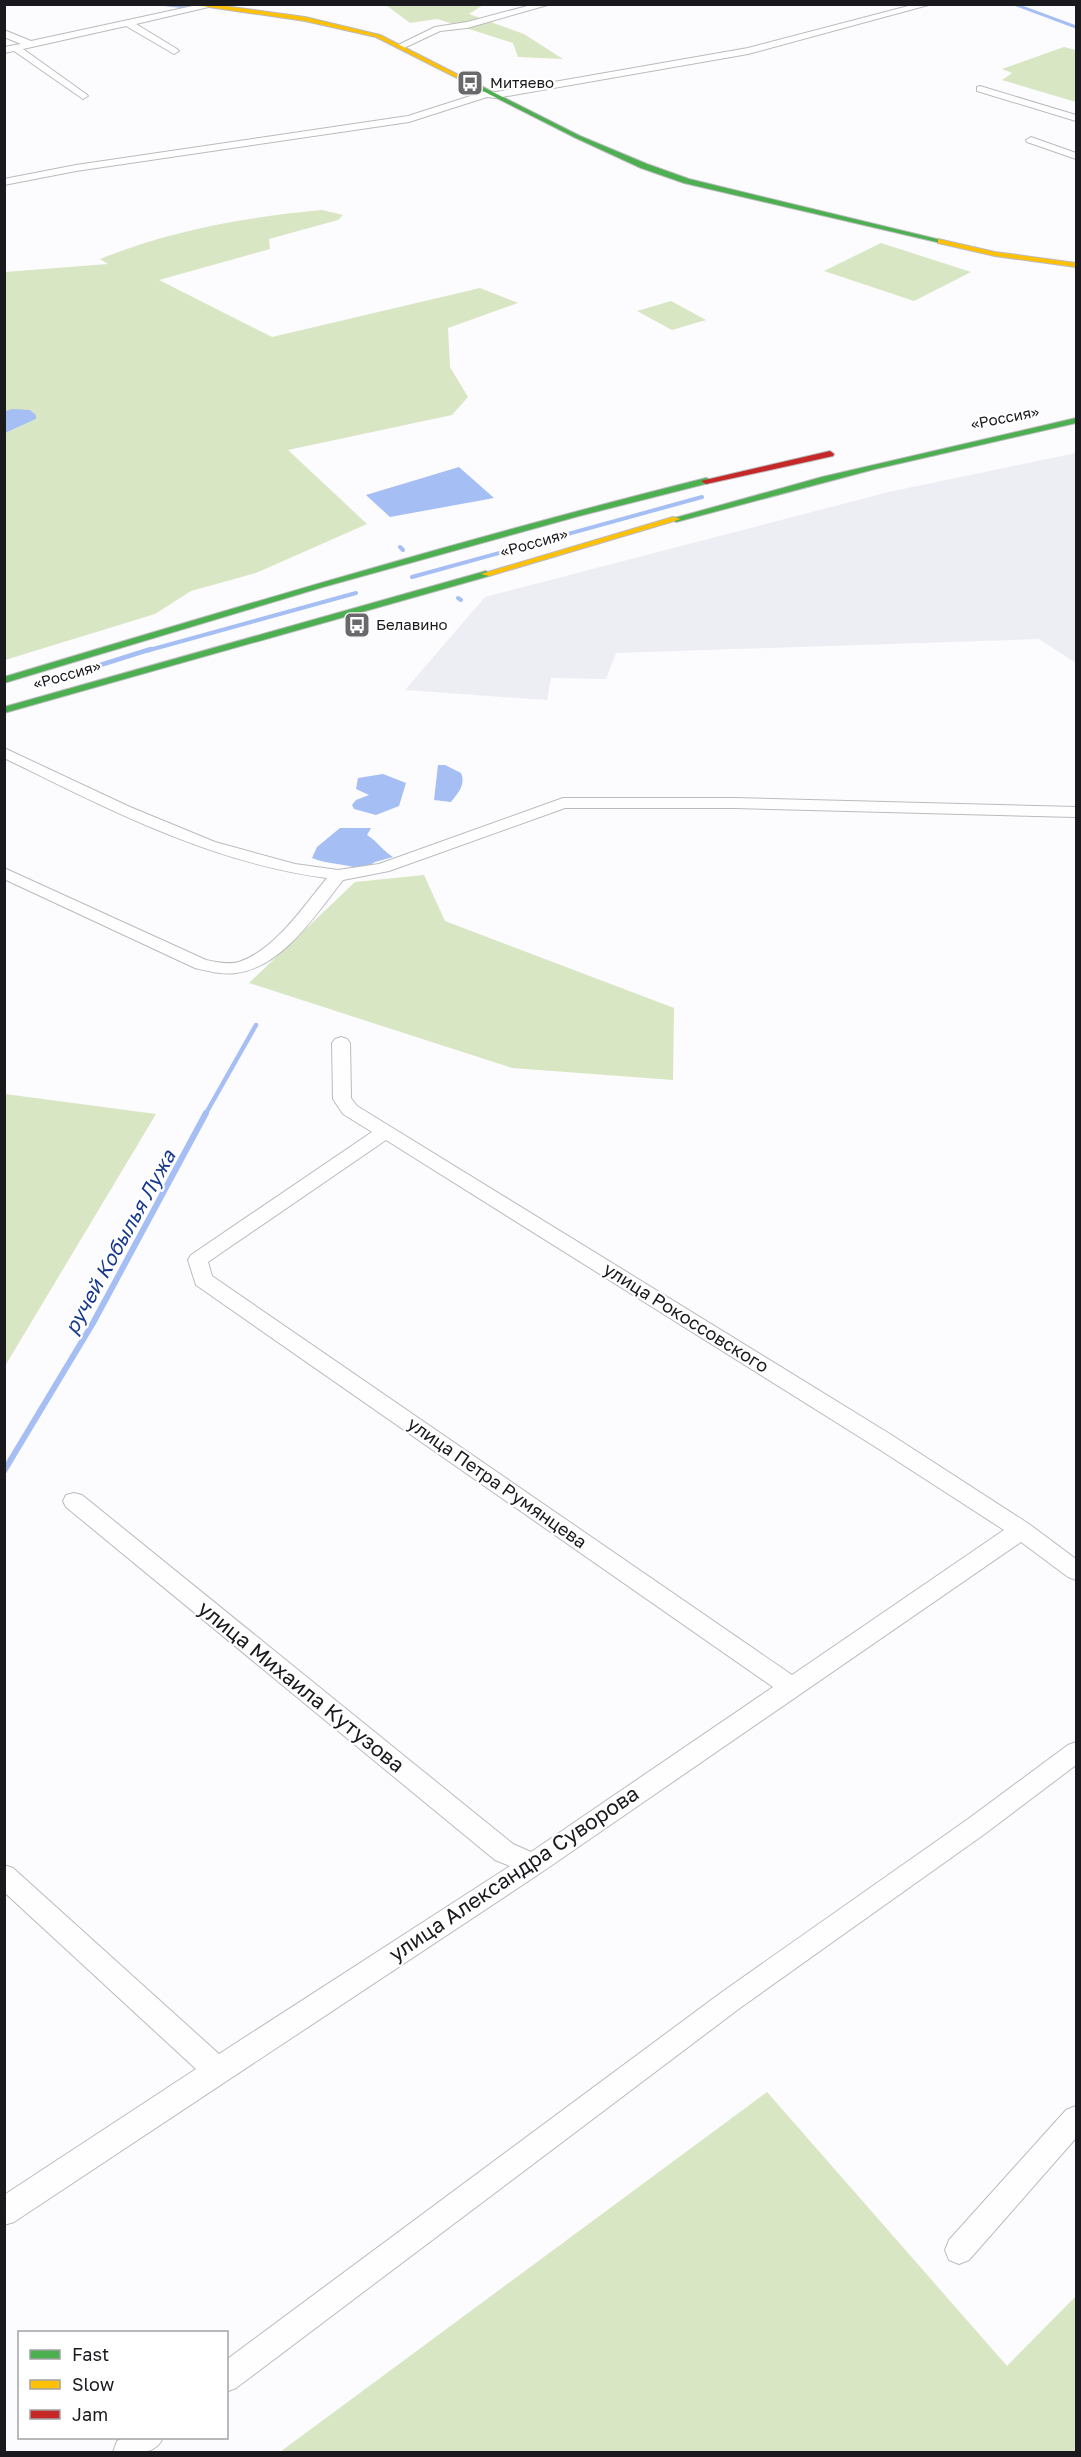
<svg xmlns="http://www.w3.org/2000/svg" width="1081" height="2457" viewBox="0 0 1081 2457" font-family="'Golos Text',sans-serif">
	<style>
		.built { fill: #ededf4 }
		.green { fill: #d9e6c3 }
		.water { fill: #a5bef4 }
		.lines { fill: none; stroke-linecap: round; stroke-linejoin: round }
		.stream-far3 { stroke: #a5bef4; stroke-width: 3 }
		.stream-far2 { stroke: #a5bef4; stroke-width: 4 }
		.stream-far1 { stroke: #a5bef4; stroke-width: 4.5 }
		.stream { stroke: #a5bef4; stroke-width: 6 }
		.street-casing { stroke: #bbbbbe; stroke-width: 2 }
		.fast-casing { stroke: #bbbbbe; stroke-width: 2 }
		.slow-casing { stroke: #bbbbbe; stroke-width: 2 }
		.jam-casing { stroke: #bbbbbe; stroke-width: 2 }
		.street { fill: #fffeff; fill-rule: evenodd }
		.fast { fill: #4caf50; fill-rule: evenodd }
		.slow { fill: #ffc107; fill-rule: evenodd }
		.jam { fill: #c62828; fill-rule: evenodd }
		.labels { text-anchor: middle; stroke-width: 4.5; stroke-linejoin: round; paint-order: stroke }
		.far-poi-label { font-size: 15px; fill: #1a1a1e; stroke: #fff; text-anchor: start }
		.far-street-label { font-size: 15px; fill: #1a1a1e; stroke: #fff }
		.street-label { font-size: 18px; fill: #1a1a1e; stroke: #fff }
		.water-label { font-size: 20px; font-style: italic; fill: #16388d; stroke: #fff }
		.near-street-label { font-size: 21px; fill: #1a1a1e; stroke: #fff }
	</style>
	<rect width="100%" height="100%" fill="#fcfbfe"/>
	<polygon class="built" points="1076,453 1076,663 1039,639 616,653 606,679 551,678 547,700 405,690 485,597 889,492"/>
	<g class="green">
		<polygon points="386,5 483,5 469,14 524,34 563,59 518,57 513,43 437,19 410,23"/>
		<polygon points="1064,47 1076,50 1076,102 1002,80 1012,73 1002,69"/>
		<path d="M322,210L343,215L338,220L269,239L270,249L159,280L272,337L480,288L518,303L448,328L450,367L468,397L452,415L288,450L367,524L256,573L191,591L155,614L5,660V433L36,419V415L30,410L5,411V272L108,264L100,259C171,230 246,217 322,210Z"/>
		<polygon points="881,243 971,272 914,301 824,271"/>
		<polygon points="671,301 706,320 672,330 637,311"/>
		<polygon points="424,875 445,921 674,1008 673,1080 512,1068 249,983 355,882"/>
		<polygon points="5,1094 156,1114 5,1366"/>
		<polygon points="767,2092 1007,2366 1076,2296 1076,2452 280,2452"/>
	</g>
	<g class="water">
		<polygon points="13,409 30,410 36,415 36,419 5,433 5,411"/>
		<polygon points="459,467 494,498 390,517 366,495"/>
		<path d="M438,765H445L461,773C466,785 458,793 451,802L434,800Z"/>
		<polygon points="383,774 406,783 399,806 376,815 354,809 352,805 356,800 369,795 356,789 358,778"/>
		<path d="M340,828H371L367,835C378,842 383,851 393,857L375,862L363,870C346,863 328,865 312,858L317,847Z"/>
	</g>
	<g class="lines">
		<g class="stream-far3">
			<polyline points="159,4 187,7"/>
			<polyline points="1014,4 1076,27"/>
		</g>
		<g class="stream-far2">
			<polyline points="400,547 403,550"/>
			<polyline points="412,577 702,497"/>
			<polyline points="458,598 461,600"/>
			<polyline points="146,651 356,593"/>
		</g>
		<g class="stream-far1">
			<polyline points="37,685 151,649"/>
			<polyline points="205,1115 256,1025"/>
		</g>
		<polyline class="stream" points="4,1471 93,1323 206,1113"/>
		<g class="street-casing">
			<g id="street">
				<polygon points="202,4 213,6 136,24 177,49 179,51 174,54 126,26 23,49 86,94 88,96 83,99 14,51 4,53 4,47 21,44 4,37 4,30 31,41"/>
				<polygon points="535,4 551,4 467,28 440,31 404,48 396,46 435,27 467,22"/>
				<polygon points="916,4 932,4 748,54 496,98 487,97 409,122 76,171 4,185 4,179 76,165 408,116 486,91 496,92 748,48"/>
				<polygon points="980,86 1076,115 1076,121 977,91 977,87"/>
				<polygon points="1031,137 1076,153 1076,159 1027,142 1026,140"/>
				<path d="M4,748L130,807L215,842L295,864L338,870L379,864L563,798H734L1076,807V817L734,808H565L389,871L343,880C316,914 283,967 236,973C222,975 208,971 195,968L4,879V868L206,960C216,962 229,965 239,962C276,949 303,907 327,878C211,863 108,809 4,758Z"/>
				<path d="M341,1037L347,1039L350,1043L351,1098L357,1106L890,1434L1029,1524L1076,1559V1580L1068,1577L1021,1542L542,1872L14,2222L4,2225V2195L196,2069L4,1892V1865L13,1868L219,2054L510,1866L495,1860L66,1507L63,1501L66,1495L74,1493L82,1495L513,1844L531,1852L773,1687L196,1285L188,1260L191,1255L372,1132L343,1114L333,1099L332,1043L335,1039ZM386,1140L874,1446L1004,1530L792,1675L212,1276L208,1262Z"/>
				<polygon points="1076,1742 1076,1765 986,1833 740,2008 236,2388 226,2392 226,2360 722,1992 968,1819 1068,1745"/>
				<polygon points="1076,2106 1076,2138 969,2260 959,2264 949,2260 945,2250 949,2240 1066,2110"/>
				<path d="M123,2438H163C154,2457 134,2452 113,2452L117,2441Z"/>
			</g>
		</g>
		<g class="fast-casing">
			<g id="fast">
				<polygon points="481,86 580,136 647,164 689,179 945,241 941,243 684,183 641,168 576,138 479,89"/>
				<polygon points="1076,418 1076,423 875,469 676,522 671,519 822,477"/>
				<path d="M706,478L709,479V483L579,516L323,587L4,683V677C237,607 470,537 706,478Z"/>
				<polygon points="486,571 491,574 489,576 4,713 4,707"/>
			</g>
		</g>
		<g class="slow-casing">
			<g id="slow">
				<polygon points="188,4 209,4 305,17 380,35 484,88 479,89 376,37 305,21"/>
				<polygon points="938,239 995,252 1076,263 1076,267 995,256 938,243"/>
				<polygon points="673,517 681,519 489,576 481,574"/>
			</g>
		</g>
		<g class="jam-casing">
			<polygon id="jam" points="830,451 834,454 833,456 706,484 701,481"/>
		</g>
		<use href="#street" class="street"/>
		<use href="#fast" class="fast"/>
		<use href="#slow" class="slow"/>
		<use href="#jam" class="jam"/>
	</g>
	<defs>
		<g id="bus-square" transform="scale(1.35)"><rect x="-9" y="-9" width="18" height="18" rx="4" fill="#69696c" stroke="#fff"/><path d="M-5-6H5V4H4V6H2V4H-2V6H-4V4H-5ZM-3.5-4V0h7V-4ZM-3.5 1.2v1.5H-2V1.2ZM2 1.2v1.5H3.5V1.2Z" fill="#fff"/></g>
	</defs>
	<g fill-rule="evenodd">
		<use href="#bus-square" x="470" y="83"/>
		<use href="#bus-square" x="357" y="625"/>
	</g>
	<g class="labels">
		<g class="far-poi-label">
			<text x="490" y="88">Митяево</text>
			<text x="376" y="630">Белавино</text>
		</g>
		<g class="far-street-label">
			<text transform="translate(1005 418) rotate(-11)" y="5">«Россия»</text>
			<text transform="translate(534 543) rotate(-16)" y="5">«Россия»</text>
			<text transform="translate(67 675) rotate(-16)" y="5">«Россия»</text>
		</g>
		<g class="street-label">
			<text transform="translate(686 1318) rotate(32)" y="6">улица Рокоссовского</text>
			<text transform="translate(497 1483) rotate(35)" y="6">улица Петра Румянцева</text>
		</g>
		<g class="water-label">
			<text transform="translate(120 1242) rotate(-61)" y="7">ручей Кобылья Лужа</text>
		</g>
		<g class="near-street-label">
			<text transform="translate(301 1687) rotate(39)" y="7">улица Михаила Кутузова</text>
			<text transform="translate(514 1874) rotate(-34)" y="7">улица Александра Суворова</text>
		</g>
	</g>
	<rect width="1081" height="2457" fill="none" stroke="#1a1a1e" stroke-width="12"/>
	<rect x="18" y="2331" width="210" height="108" fill="#ffffff" stroke="#a3a3a5" stroke-width="1.5"/>
	<rect x="30" y="2350" width="30" height="9" fill="#4caf50" stroke="#a3a3a5" stroke-width="1.5"/>
	<text x="72" y="2361" font-size="18" fill="#1a1a1e">Fast</text>
	<rect x="30" y="2380" width="30" height="9" fill="#ffc107" stroke="#a3a3a5" stroke-width="1.5"/>
	<text x="72" y="2391" font-size="18" fill="#1a1a1e">Slow</text>
	<rect x="30" y="2410" width="30" height="9" fill="#c62828" stroke="#a3a3a5" stroke-width="1.5"/>
	<text x="72" y="2421" font-size="18" fill="#1a1a1e">Jam</text>
</svg>
